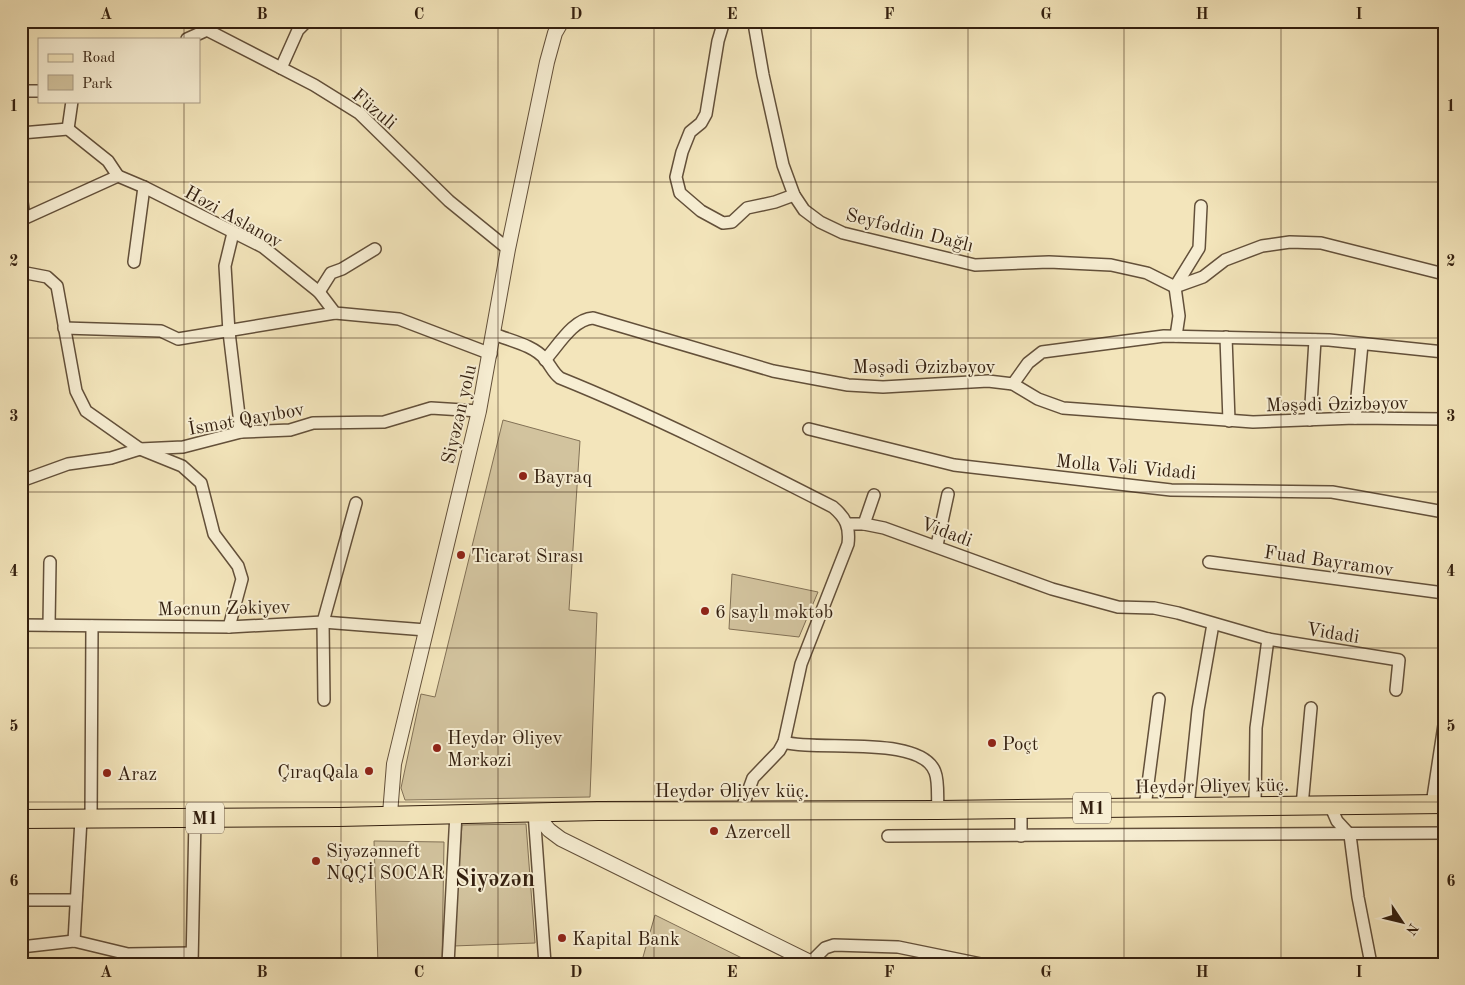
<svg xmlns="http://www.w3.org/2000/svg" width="1465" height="985" viewBox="0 0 1465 985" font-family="'Old Standard TT',serif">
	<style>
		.green { fill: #d2c39e; stroke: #827156 }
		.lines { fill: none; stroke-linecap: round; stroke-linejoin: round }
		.minor-casing { stroke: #63503a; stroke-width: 14 }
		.tertiary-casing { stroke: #63503a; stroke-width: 16 }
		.primary-casing { stroke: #331f0f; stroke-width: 20 }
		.minor { stroke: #f7eed3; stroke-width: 11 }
		.tertiary { stroke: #f7eed3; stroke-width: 14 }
		.primary { stroke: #f3e5bb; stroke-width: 18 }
		.grid { fill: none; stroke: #331f0f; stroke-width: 1; stroke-opacity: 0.55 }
		.poi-dot { fill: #8f2418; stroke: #f7eed3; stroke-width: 2 }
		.labels { text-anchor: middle; stroke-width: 4; stroke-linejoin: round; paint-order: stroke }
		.shield { fill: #f7eed3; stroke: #6e5d4a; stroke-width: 1 }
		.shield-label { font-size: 18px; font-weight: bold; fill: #331f0f }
		.street-label { font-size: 19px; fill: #331f0f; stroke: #f7eed3 }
		.poi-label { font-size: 19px; fill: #331f0f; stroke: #f7eed3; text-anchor: start }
		.district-label { font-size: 24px; font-weight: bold; fill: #331f0f; stroke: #f7eed3 }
		.neatline { fill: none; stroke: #331f0f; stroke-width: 2 }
		.grid-label { font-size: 16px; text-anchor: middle; font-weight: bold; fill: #331f0f }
	</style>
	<rect width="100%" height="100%" fill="#f3e5bb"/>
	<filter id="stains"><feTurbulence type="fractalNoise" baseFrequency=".004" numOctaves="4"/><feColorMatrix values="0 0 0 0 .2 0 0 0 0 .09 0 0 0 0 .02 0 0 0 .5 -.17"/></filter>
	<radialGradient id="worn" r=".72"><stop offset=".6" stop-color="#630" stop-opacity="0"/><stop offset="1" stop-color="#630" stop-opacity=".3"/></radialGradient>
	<g class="green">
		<polygon points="503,420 580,441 569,610 597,613 590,797 405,800 401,788 421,694 435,697"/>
		<polygon points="732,574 818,592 799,637 729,629"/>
		<polygon points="526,824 535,943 453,946 462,825"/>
		<polygon points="374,841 444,842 442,964 378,964"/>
		<polygon points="655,915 754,964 641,964"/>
	</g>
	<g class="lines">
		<g class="minor-casing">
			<g id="minor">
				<polyline points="200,21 207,30 314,85 359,113 449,201 508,249"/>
				<polyline points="724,21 718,41 706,114 701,123 690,132 682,152 676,177 680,193 701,211 723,223 732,222 747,208 775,202 794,195"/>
				<polyline points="756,21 755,29 763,75 783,165 794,195 804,210 820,222 843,233 975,265 1049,262 1111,265 1147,273 1175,287 1203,277 1225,260 1262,246 1290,242 1321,243 1444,274"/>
				<polyline points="187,39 207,30"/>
				<polyline points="281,68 298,30 307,21"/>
				<polyline points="21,91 39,91"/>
				<polyline points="68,129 72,101"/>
				<polyline points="21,133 68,129 108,161 118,176 144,187 263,247 319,292 335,313 399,319 491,354"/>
				<polyline points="21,194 24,218"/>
				<polyline points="21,220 118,176"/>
				<polyline points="233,233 225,266 229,332 241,432"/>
				<polyline points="134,262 144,187"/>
				<polyline points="21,272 47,277 57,286 76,391 86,411 140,449 182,466 201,483 214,534 238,566 242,579 229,627"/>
				<polyline points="319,292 331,273 342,269 375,249"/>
				<polyline points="64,328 161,331 178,339 335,313"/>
				<path d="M494,334C511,341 533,345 545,359C551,366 553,373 560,378C654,416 743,461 833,507C846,518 850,527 848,544L801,664L784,742L779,751L753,778L741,811"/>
				<polyline points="1176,336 1179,316 1175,287 1199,248 1201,206"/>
				<polyline points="1226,337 1229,421"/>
				<path d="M545,360C558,346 573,319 593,318L773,371L848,385L883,387L988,381L1013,384L1038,399L1063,408L1253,422L1355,418L1444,419"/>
				<polyline points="1013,384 1028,363 1042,352 1164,336 1329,340 1444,352"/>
				<polyline points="1355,418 1362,344"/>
				<polyline points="1310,420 1315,340"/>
				<polyline points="809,429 954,465 1171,490 1332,492 1444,512"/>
				<polyline points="21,481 68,464 111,458 140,449 183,447 241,432 290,430 313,423 384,422 431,408 479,411"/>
				<polyline points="847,524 864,524 884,528 1052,589 1118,607 1154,608 1178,613 1268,639 1399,660 1396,690"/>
				<polyline points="864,524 874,495"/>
				<polyline points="937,545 948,494"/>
				<polyline points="1209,562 1444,593"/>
				<polyline points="21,625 229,627 323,622 426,630"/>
				<polyline points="49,625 50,562"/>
				<polyline points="324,700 323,622 356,503"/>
				<path d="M784,742C816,752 921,734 935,772C939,782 937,799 938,810"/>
				<polyline points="1432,804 1444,725"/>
				<polyline points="1330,805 1337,821 1350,835 1358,897 1371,964"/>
				<polyline points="1255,806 1256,728 1268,639"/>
				<polyline points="1302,806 1311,708"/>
				<polyline points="1145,807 1159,699"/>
				<polyline points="1188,807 1198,710 1213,624"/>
				<polyline points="534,812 545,964"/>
				<polyline points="91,819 92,626"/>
				<polyline points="888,836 1444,833"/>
				<polyline points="1021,836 1021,809"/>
				<polyline points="21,900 76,900"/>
				<polyline points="74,941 81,819"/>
				<polyline points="21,947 74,941 128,954 191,953"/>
				<polyline points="811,962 825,948 834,945 898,947 981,964"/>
				<polyline points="192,964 195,818"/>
				<polyline points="448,964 456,813"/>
			</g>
		</g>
		<g class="tertiary-casing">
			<g id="tertiary">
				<polyline points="534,812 549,830 561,839 814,964"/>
				<polyline points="390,814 394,764 479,411 508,249 547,62 555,33 562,21"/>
			</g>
		</g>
		<g class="primary-casing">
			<polyline id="primary" points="21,819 339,817 598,811 938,810 1444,804"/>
		</g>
		<use href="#minor" class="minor"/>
		<use href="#tertiary" class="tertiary"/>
		<use href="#primary" class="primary"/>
	</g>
	<path class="grid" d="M184,21V39M341,21V964M498,21V964M654,21V964M811,21V964M968,21V964M1124,21V964M1281,21V964M184,101V964M21,182H1444M21,338H1444M21,492H1444M21,648H1444M21,802H1444"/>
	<g class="poi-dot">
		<circle cx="523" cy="476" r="5"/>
		<circle cx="461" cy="555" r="5"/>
		<circle cx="705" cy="611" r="5"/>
		<circle cx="992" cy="743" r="5"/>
		<circle cx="437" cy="748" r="5"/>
		<circle cx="369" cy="771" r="5"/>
		<circle cx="107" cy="773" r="5"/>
		<circle cx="714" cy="831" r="5"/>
		<circle cx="316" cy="861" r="5"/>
		<circle cx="562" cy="938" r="5"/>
	</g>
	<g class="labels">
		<g class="shield">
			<rect x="1073" y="792.5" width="38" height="31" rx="4"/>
			<rect x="186" y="802.5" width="38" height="31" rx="4"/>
		</g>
		<g class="shield-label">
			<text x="1092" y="814">M1</text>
			<text x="205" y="824">M1</text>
		</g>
		<g class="street-label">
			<text transform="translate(375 108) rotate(40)" y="7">Füzuli</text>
			<text transform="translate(234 216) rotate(29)" y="7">Həzi Aslanov</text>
			<text transform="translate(910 229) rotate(14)" y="7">Seyfəddin Dağlı</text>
			<text x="924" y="373">Məşədi Əzizbəyov</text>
			<text transform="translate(1337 403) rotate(-1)" y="7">Məşədi Əzizbəyov</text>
			<text transform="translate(458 414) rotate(-77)" y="7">Siyəzən yolu</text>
			<text transform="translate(246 418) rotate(-10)" y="7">İsmət Qayıbov</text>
			<text transform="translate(1126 466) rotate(5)" y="7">Molla Vəli Vidadi</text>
			<text transform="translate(947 531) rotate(20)" y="7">Vidadi</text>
			<text transform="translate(1329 560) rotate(8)" y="7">Fuad Bayramov</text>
			<text transform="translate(224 607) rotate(-1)" y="7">Məcnun Zəkiyev</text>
			<text transform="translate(1333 632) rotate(9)" y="7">Vidadi</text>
			<text transform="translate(1212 785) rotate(-1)" y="7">Heydər Əliyev küç.</text>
			<text x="732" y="797">Heydər Əliyev küç.</text>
		</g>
		<g class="poi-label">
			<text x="533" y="483">Bayraq</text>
			<text x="471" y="562">Ticarət Sırası</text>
			<text x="715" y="618">6 saylı məktəb</text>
			<text x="447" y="744">Heydər Əliyev<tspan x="447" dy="22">Mərkəzi</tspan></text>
			<text x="1002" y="750">Poçt</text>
			<text x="359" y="778" text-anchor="end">ÇıraqQala</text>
			<text x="117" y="780">Araz</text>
			<text x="724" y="838">Azercell</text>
			<text x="326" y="857">Siyəzənneft<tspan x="326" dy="22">NQÇİ SOCAR</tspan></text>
			<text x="572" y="945">Kapital Bank</text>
		</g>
		<g class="district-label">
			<text x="495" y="886">Siyəzən</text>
		</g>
	</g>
	<rect width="1465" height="985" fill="none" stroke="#f3e5bb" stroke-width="55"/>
	<rect x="38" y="38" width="162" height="65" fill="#f7eed3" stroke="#a99b85"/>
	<rect x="48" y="54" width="25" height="8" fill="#f3e5bb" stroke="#a99b85"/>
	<text x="82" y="62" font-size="15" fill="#331f0f">Road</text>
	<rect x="48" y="75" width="25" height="15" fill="#d2c39e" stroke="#a99b85"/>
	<text x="82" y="88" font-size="15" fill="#331f0f">Park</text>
	<g transform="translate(1402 922) rotate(125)" stroke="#f7eed3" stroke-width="4" paint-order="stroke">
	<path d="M0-4L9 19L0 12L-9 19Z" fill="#331f0f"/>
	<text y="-8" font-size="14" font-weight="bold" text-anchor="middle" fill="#331f0f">N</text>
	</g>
	<rect x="28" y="28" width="1410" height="930" class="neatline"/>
	<g class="grid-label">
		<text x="106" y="19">A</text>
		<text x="262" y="19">B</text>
		<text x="419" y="19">C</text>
		<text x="576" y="19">D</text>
		<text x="732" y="19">E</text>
		<text x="889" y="19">F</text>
		<text x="1046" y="19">G</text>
		<text x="1202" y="19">H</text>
		<text x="1359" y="19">I</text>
		<text x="14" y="111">1</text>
		<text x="1451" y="111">1</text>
		<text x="14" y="266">2</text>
		<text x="1451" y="266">2</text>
		<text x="14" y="421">3</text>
		<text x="1451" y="421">3</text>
		<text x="14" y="576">4</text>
		<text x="1451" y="576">4</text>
		<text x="14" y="731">5</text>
		<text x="1451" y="731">5</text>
		<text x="14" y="886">6</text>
		<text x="1451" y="886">6</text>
		<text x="106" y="977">A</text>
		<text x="262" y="977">B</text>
		<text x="419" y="977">C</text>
		<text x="576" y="977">D</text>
		<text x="732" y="977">E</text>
		<text x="889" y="977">F</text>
		<text x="1046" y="977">G</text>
		<text x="1202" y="977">H</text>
		<text x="1359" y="977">I</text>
	</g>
	<rect width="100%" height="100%" filter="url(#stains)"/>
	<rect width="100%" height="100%" fill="url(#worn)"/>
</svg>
